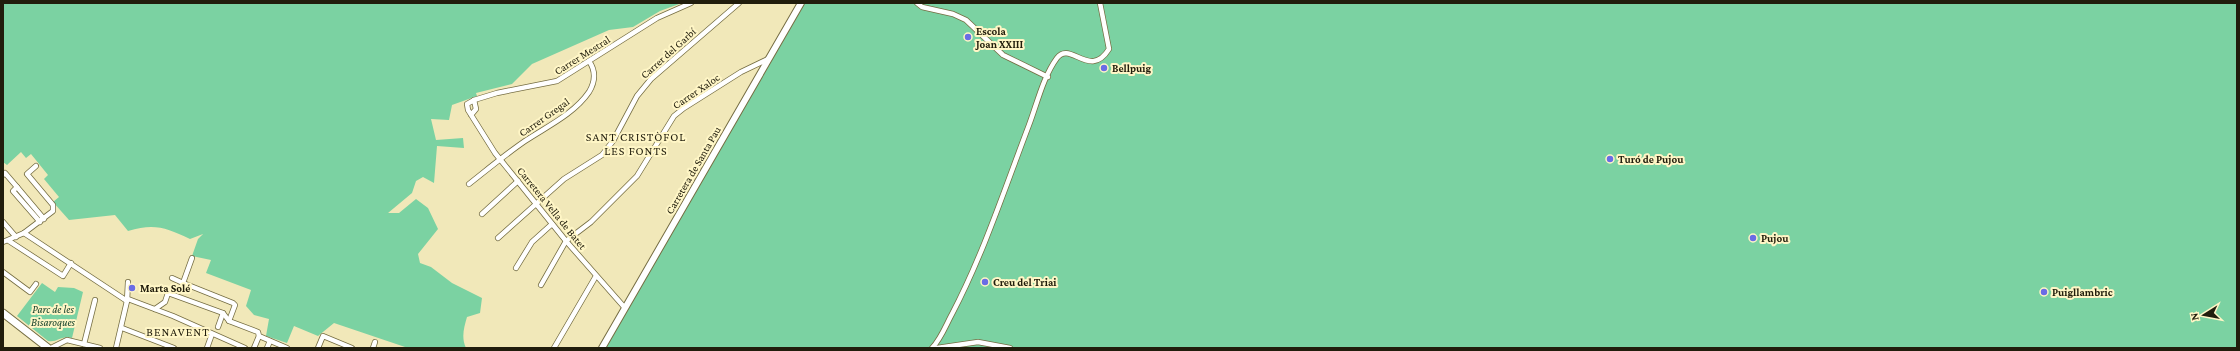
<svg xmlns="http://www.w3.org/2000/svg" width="2240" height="351" viewBox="0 0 2240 351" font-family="'Crimson Pro',serif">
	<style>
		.green { fill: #7bd2a2 }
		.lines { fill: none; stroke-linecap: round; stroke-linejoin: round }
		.street-casing { stroke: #756d42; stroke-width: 6 }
		.secondary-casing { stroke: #756d42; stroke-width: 8 }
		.primary-casing { stroke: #756d42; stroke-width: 9 }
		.street { stroke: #fff; stroke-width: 4.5 }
		.secondary { stroke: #fff; stroke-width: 6 }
		.primary { stroke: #fff; stroke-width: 7 }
		.poi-dot { fill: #6a6ce5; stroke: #fff6c6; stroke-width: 1.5 }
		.labels { text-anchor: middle; stroke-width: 4; stroke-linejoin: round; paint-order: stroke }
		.poi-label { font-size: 11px; font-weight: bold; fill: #211d0c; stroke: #fff6c6; text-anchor: start }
		.street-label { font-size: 11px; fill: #211d0c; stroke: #fff6c6 }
		.park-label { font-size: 11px; font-style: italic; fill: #0d3b25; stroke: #fff6c6 }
		.neighbourhood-label { font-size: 12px; letter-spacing: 1px; fill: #211d0c; stroke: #fff6c6 }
	</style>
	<rect width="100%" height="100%" fill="#f1e8b9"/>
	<g class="green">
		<path d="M3,3H682L660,11L633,27L609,30L532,64L512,84L476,93L477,96L452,105L449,120L431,119L436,140L463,138L464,148L437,146L434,183L423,177L416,181L412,193L388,213H399L416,199L428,208L438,229L418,254L420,263L431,267L452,283L482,298L480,313L467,317C464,327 461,338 466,348H408L334,323L318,336L294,326L287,343L266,336L269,319L254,315L246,306L251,290L206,273L211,260L192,256L198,239L203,234L190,239C166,228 155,223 128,231L115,215L69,220L53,202L59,197L44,179L48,175L31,154L26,158L21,152L7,165L3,162Z"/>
		<polygon points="805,3 2237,3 2237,348 605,348"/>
		<path d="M42,283L55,292L58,287L74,288L83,292L72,338C61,335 57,343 48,341L17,316Z"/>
	</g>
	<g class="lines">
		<g class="street-casing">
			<g id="street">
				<polyline points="917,3 922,7 953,14 966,20 1003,55 1048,77"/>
				<polyline points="474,100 497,93 557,81 657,18 691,3"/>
				<polyline points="471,115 476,109 474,100 467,104 468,110 495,153 566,241 625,308"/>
				<polyline points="3,175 5,173 17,187"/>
				<path d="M469,184C488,169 506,154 525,141C546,127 574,114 589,92C595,82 596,71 589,61"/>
				<polyline points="482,214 518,181"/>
				<polyline points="3,222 16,237"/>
				<polyline points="40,222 13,191 17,187 44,219"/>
				<polyline points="24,233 127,301"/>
				<polyline points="498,238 564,179 602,155 613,141 637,96 651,79 739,3"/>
				<polyline points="9,241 63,276 71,263"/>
				<polyline points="3,242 24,233 53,211 53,205 27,174 36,166"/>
				<polyline points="192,258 183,283 233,303 235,305 229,321"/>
				<polyline points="516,268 532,242 552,224"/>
				<polyline points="3,272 30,292 36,284"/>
				<polyline points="172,278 183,283"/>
				<polyline points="541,285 566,241 591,222 637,176 674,116 684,108 741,72 768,59"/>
				<polyline points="128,299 173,316 245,348"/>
				<polyline points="155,309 165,302 168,293 223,313 229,321 258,332 259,336 287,348"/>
				<polyline points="218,327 223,313"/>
				<polyline points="122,328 174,348"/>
				<polyline points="84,344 95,300"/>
				<polyline points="51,348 67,340 100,348"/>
				<polyline points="116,348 127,301 128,282"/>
				<polyline points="207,348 212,334"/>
				<polyline points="254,348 259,336"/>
				<polyline points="267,348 270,341"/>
				<polyline points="318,348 323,336 352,348"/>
				<polyline points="373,348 375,342"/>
				<polyline points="554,348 596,276"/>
				<path d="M932,348C941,339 946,325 952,314C983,255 1005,188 1029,125C1037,104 1043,77 1057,58C1070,40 1090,80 1109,49L1100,3"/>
				<polyline points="937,348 978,342 1010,348"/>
			</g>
		</g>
		<g class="secondary-casing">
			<polyline id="secondary" points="602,348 801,3"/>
		</g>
		<g class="primary-casing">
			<polyline id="primary" points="3,313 48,348"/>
		</g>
		<use href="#street" class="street"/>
		<use href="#secondary" class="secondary"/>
		<use href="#primary" class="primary"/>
	</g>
	<g class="poi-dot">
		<circle cx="968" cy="37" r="4"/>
		<circle cx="1104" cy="68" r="4"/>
		<circle cx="1610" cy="159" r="4"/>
		<circle cx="1753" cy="238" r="4"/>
		<circle cx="985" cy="282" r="4"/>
		<circle cx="132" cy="288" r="4"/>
		<circle cx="2044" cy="292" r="4"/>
	</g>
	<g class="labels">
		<g class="poi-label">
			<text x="976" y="35">Escola<tspan x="976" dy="13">Joan XXIII</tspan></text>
			<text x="1112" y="72">Bellpuig</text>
			<text x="1618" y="163">Turó de Pujou</text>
			<text x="1761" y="242">Pujou</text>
			<text x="993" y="286">Creu del Triai</text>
			<text x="140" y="292">Marta Solé</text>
			<text x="2052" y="296">Puigllambric</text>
		</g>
		<g class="street-label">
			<text transform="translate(668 53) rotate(-42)" y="4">Carrer del Garbí</text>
			<text transform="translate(582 55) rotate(-32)" y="4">Carrer Mestral</text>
			<text transform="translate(696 91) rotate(-34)" y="4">Carrer Xaloc</text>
			<text transform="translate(544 117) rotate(-35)" y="4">Carrer Gregal</text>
			<text transform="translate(693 170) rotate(-60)" y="4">Carretera de Santa Pau</text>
			<text transform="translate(552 208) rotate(51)" y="4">Carretera Vella de Batet</text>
		</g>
		<g class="park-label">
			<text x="53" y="313">Parc de les<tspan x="53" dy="13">Bisaroques</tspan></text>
		</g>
		<g class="neighbourhood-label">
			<text x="636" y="141">SANT CRISTÒFOL<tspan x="636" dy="14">LES FONTS</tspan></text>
			<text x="178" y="336">BENAVENT</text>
		</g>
	</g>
	<rect width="2240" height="351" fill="none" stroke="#211d0c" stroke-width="8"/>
	<g transform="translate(2204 315) rotate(259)" stroke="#fff6c6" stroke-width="3" paint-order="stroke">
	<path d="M0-3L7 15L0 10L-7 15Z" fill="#211d0c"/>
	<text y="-6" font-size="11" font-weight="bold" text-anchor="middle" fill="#211d0c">N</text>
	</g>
</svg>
